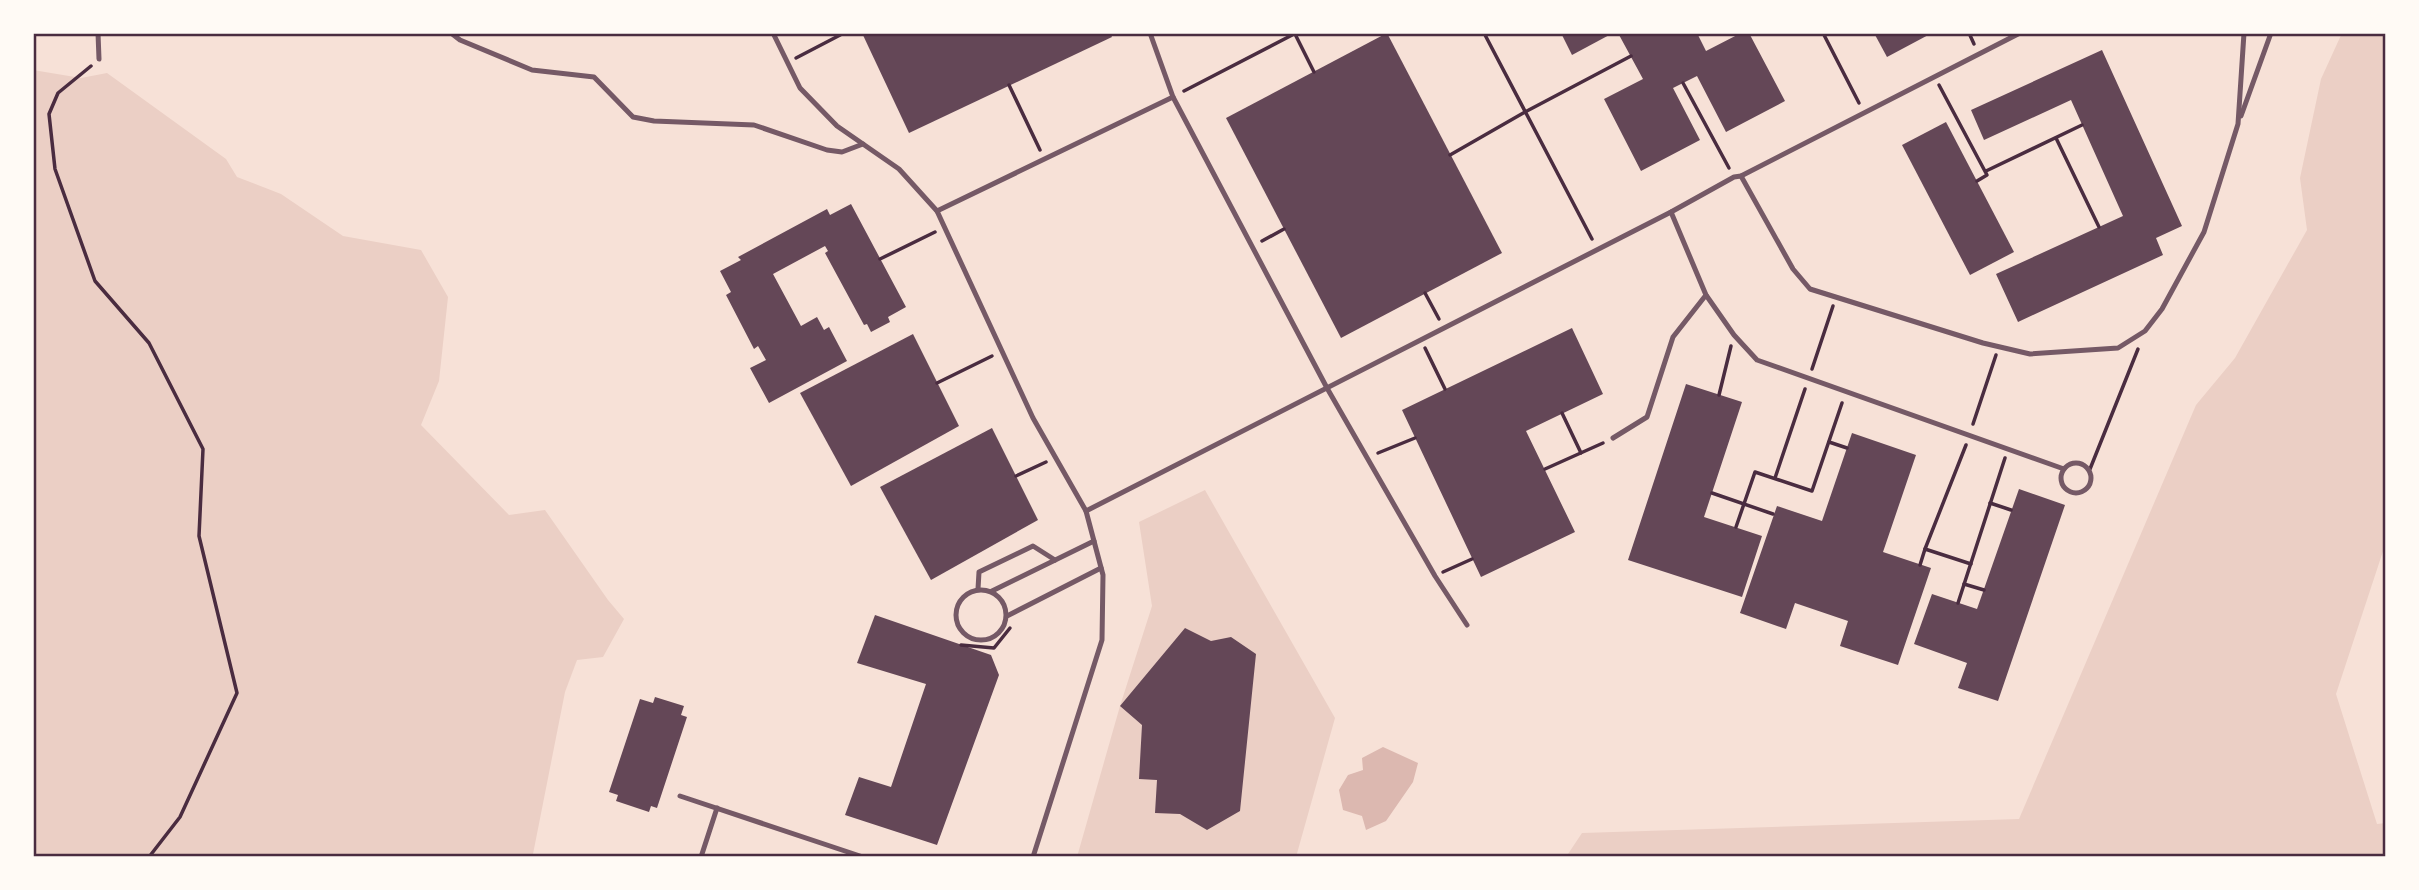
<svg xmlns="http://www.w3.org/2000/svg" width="2419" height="890" viewBox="0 0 2419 890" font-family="'Times New Roman',serif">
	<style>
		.green { fill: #ebcfc5 }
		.water { fill: #dcb8b0 }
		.building { fill: #644757 }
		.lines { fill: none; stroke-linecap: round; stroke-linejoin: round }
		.path { stroke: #4a2c40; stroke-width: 3.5 }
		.service { stroke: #755966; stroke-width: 5 }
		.neatline { fill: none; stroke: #4a2c40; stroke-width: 2.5 }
	</style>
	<rect width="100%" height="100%" fill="#f7e1d7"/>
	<g class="green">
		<polygon points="2342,33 2386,33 2386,542 2336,694 2377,824 2386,823 2386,857 1566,857 1582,833 2019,819 2196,405 2235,358 2307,230 2300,178 2321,79"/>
		<polygon points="33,70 81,78 107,73 226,159 237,177 281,194 343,236 421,250 448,297 439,381 421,425 509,515 545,510 608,600 624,619 603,657 577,660 565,692 533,854 534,857 33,857"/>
		<polygon points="1205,490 1335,718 1296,857 1077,857 1120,706 1152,606 1139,522"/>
	</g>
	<polygon class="water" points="1383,747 1418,763 1413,782 1386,821 1366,830 1362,816 1343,810 1339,790 1348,775 1363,770 1362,758"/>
	<g class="building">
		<polygon points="862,33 1110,33 1112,37 909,133"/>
		<polygon points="1387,33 1502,253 1341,338 1226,118"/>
		<polygon points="1561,33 1613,33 1572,55"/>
		<polygon points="1618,33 1697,33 1706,51 1741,33 1749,33 1785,101 1726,132 1697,76 1673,88 1700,140 1641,171 1604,99 1643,79"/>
		<polygon points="1874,33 1932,33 1887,57"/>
		<polygon points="2102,50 2182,226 2156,238 2163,255 2018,322 1996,274 2123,216 2071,100 1984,140 1971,110"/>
		<polygon points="1946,122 2014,252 1970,275 1902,145"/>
		<polygon points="851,204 906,307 888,317 890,322 871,332 867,324 864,325 825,253 828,251 825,246 773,274 801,326 817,317 824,330 829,327 847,361 769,403 750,368 766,360 758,346 754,349 726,295 731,292 720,271 741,260 738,257 827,209 830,215"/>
		<polygon points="1572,328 1603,394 1526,431 1575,532 1481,577 1402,410"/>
		<polygon points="913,334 959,426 851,486 800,393"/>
		<polygon points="1686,384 1742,402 1704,517 1762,536 1742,597 1628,560"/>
		<polygon points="992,428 1038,520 931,580 880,487"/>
		<polygon points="1852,433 1916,455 1883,552 1931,568 1898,665 1840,646 1848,621 1795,603 1786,629 1740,613 1777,506 1822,521"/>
		<polygon points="2019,489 2065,505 1998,701 1958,688 1967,663 1914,644 1932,594 1977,609"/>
		<polygon points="875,615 991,655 999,675 937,845 845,815 859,777 891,787 926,684 857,663"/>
		<polygon points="1185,628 1211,641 1231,637 1256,654 1240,811 1207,830 1180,814 1155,813 1157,780 1139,779 1142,725 1120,706"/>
		<polygon points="655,697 684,706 681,715 687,717 657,808 651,806 649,812 616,801 618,795 609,792 640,699 653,703"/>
	</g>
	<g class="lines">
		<g class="path">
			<polyline points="1484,33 1592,239"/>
			<polyline points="1823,33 1859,103"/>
			<polyline points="1969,33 1974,44"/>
			<polyline points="1295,34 1314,72"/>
			<polyline points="796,58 844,33"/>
			<polyline points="91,66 58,93 49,114 55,169 95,281 149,343 203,449 199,536 237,693 180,817 149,857"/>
			<polyline points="1683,83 1729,168"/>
			<polyline points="1009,85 1040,150"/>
			<polyline points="1939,85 1987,175 1977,181"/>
			<polyline points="1184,91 1296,33"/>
			<polyline points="2056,138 2099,227"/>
			<polyline points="1450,155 1525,112 1631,56"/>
			<polyline points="1986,171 2082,125"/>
			<polyline points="1262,241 1284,229"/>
			<polyline points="880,259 935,232"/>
			<polyline points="1425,293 1439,319"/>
			<polyline points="1425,348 1445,389"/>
			<polyline points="1812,369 1833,306"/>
			<polyline points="937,383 992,356"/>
			<polyline points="1719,395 1731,346"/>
			<polyline points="1562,413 1581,453"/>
			<polyline points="1973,424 1996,355"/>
			<polyline points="1829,442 1847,448"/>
			<polyline points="1378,453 1415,438"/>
			<polyline points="1545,469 1603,443"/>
			<polyline points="2090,469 2138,349"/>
			<polyline points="1016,476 1046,462"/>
			<polyline points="1775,478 1805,389"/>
			<polyline points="1712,493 1773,514"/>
			<polyline points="1990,503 2011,510"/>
			<polyline points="1736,527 1755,472 1812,491 1842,403"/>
			<polyline points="1925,549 1966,445"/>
			<polyline points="1920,565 1925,549 1971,564"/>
			<polyline points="1443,572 1472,559"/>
			<polyline points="1964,584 1984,590"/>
			<polyline points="1958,603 2005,458"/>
			<polyline points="961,645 994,648 1010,628"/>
		</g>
		<g class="service">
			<polyline points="98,33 99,59"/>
			<polyline points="451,33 460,40 532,70 594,77 633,117 654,121 754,125 827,150 842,152 863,144"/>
			<polyline points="773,33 800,88 837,126 899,169 937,211 1033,418 1086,511 1103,575 1102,640 1033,857"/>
			<polyline points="1150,33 1173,97 1327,388 1435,576 1467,625"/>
			<polyline points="2241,116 2271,33"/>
			<polyline points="1741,176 1793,269 1810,289 1983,343 2030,354 2118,348 2145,331 2162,309 2204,232 2238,124 2244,33"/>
			<polyline points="937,211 1173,97"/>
			<polyline points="1671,212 1706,295 1734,335 1757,360 2064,469"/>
			<polyline points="1613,438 1647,417 1673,337 1706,295"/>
			<circle cx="2076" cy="478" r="15"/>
			<polyline points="1086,511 1671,212 1734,177 1741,176 2020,33"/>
			<polyline points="978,589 979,572 1033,546 1055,560"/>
			<circle cx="981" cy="615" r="25"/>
			<polyline points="992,591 1094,541"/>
			<polyline points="1007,616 1101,568"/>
			<polyline points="680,796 863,857"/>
			<polyline points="701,857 717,808"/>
		</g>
	</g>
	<rect width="2419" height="890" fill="none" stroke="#fffaf5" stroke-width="70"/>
	<rect x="35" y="35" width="2349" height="820" class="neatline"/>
</svg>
